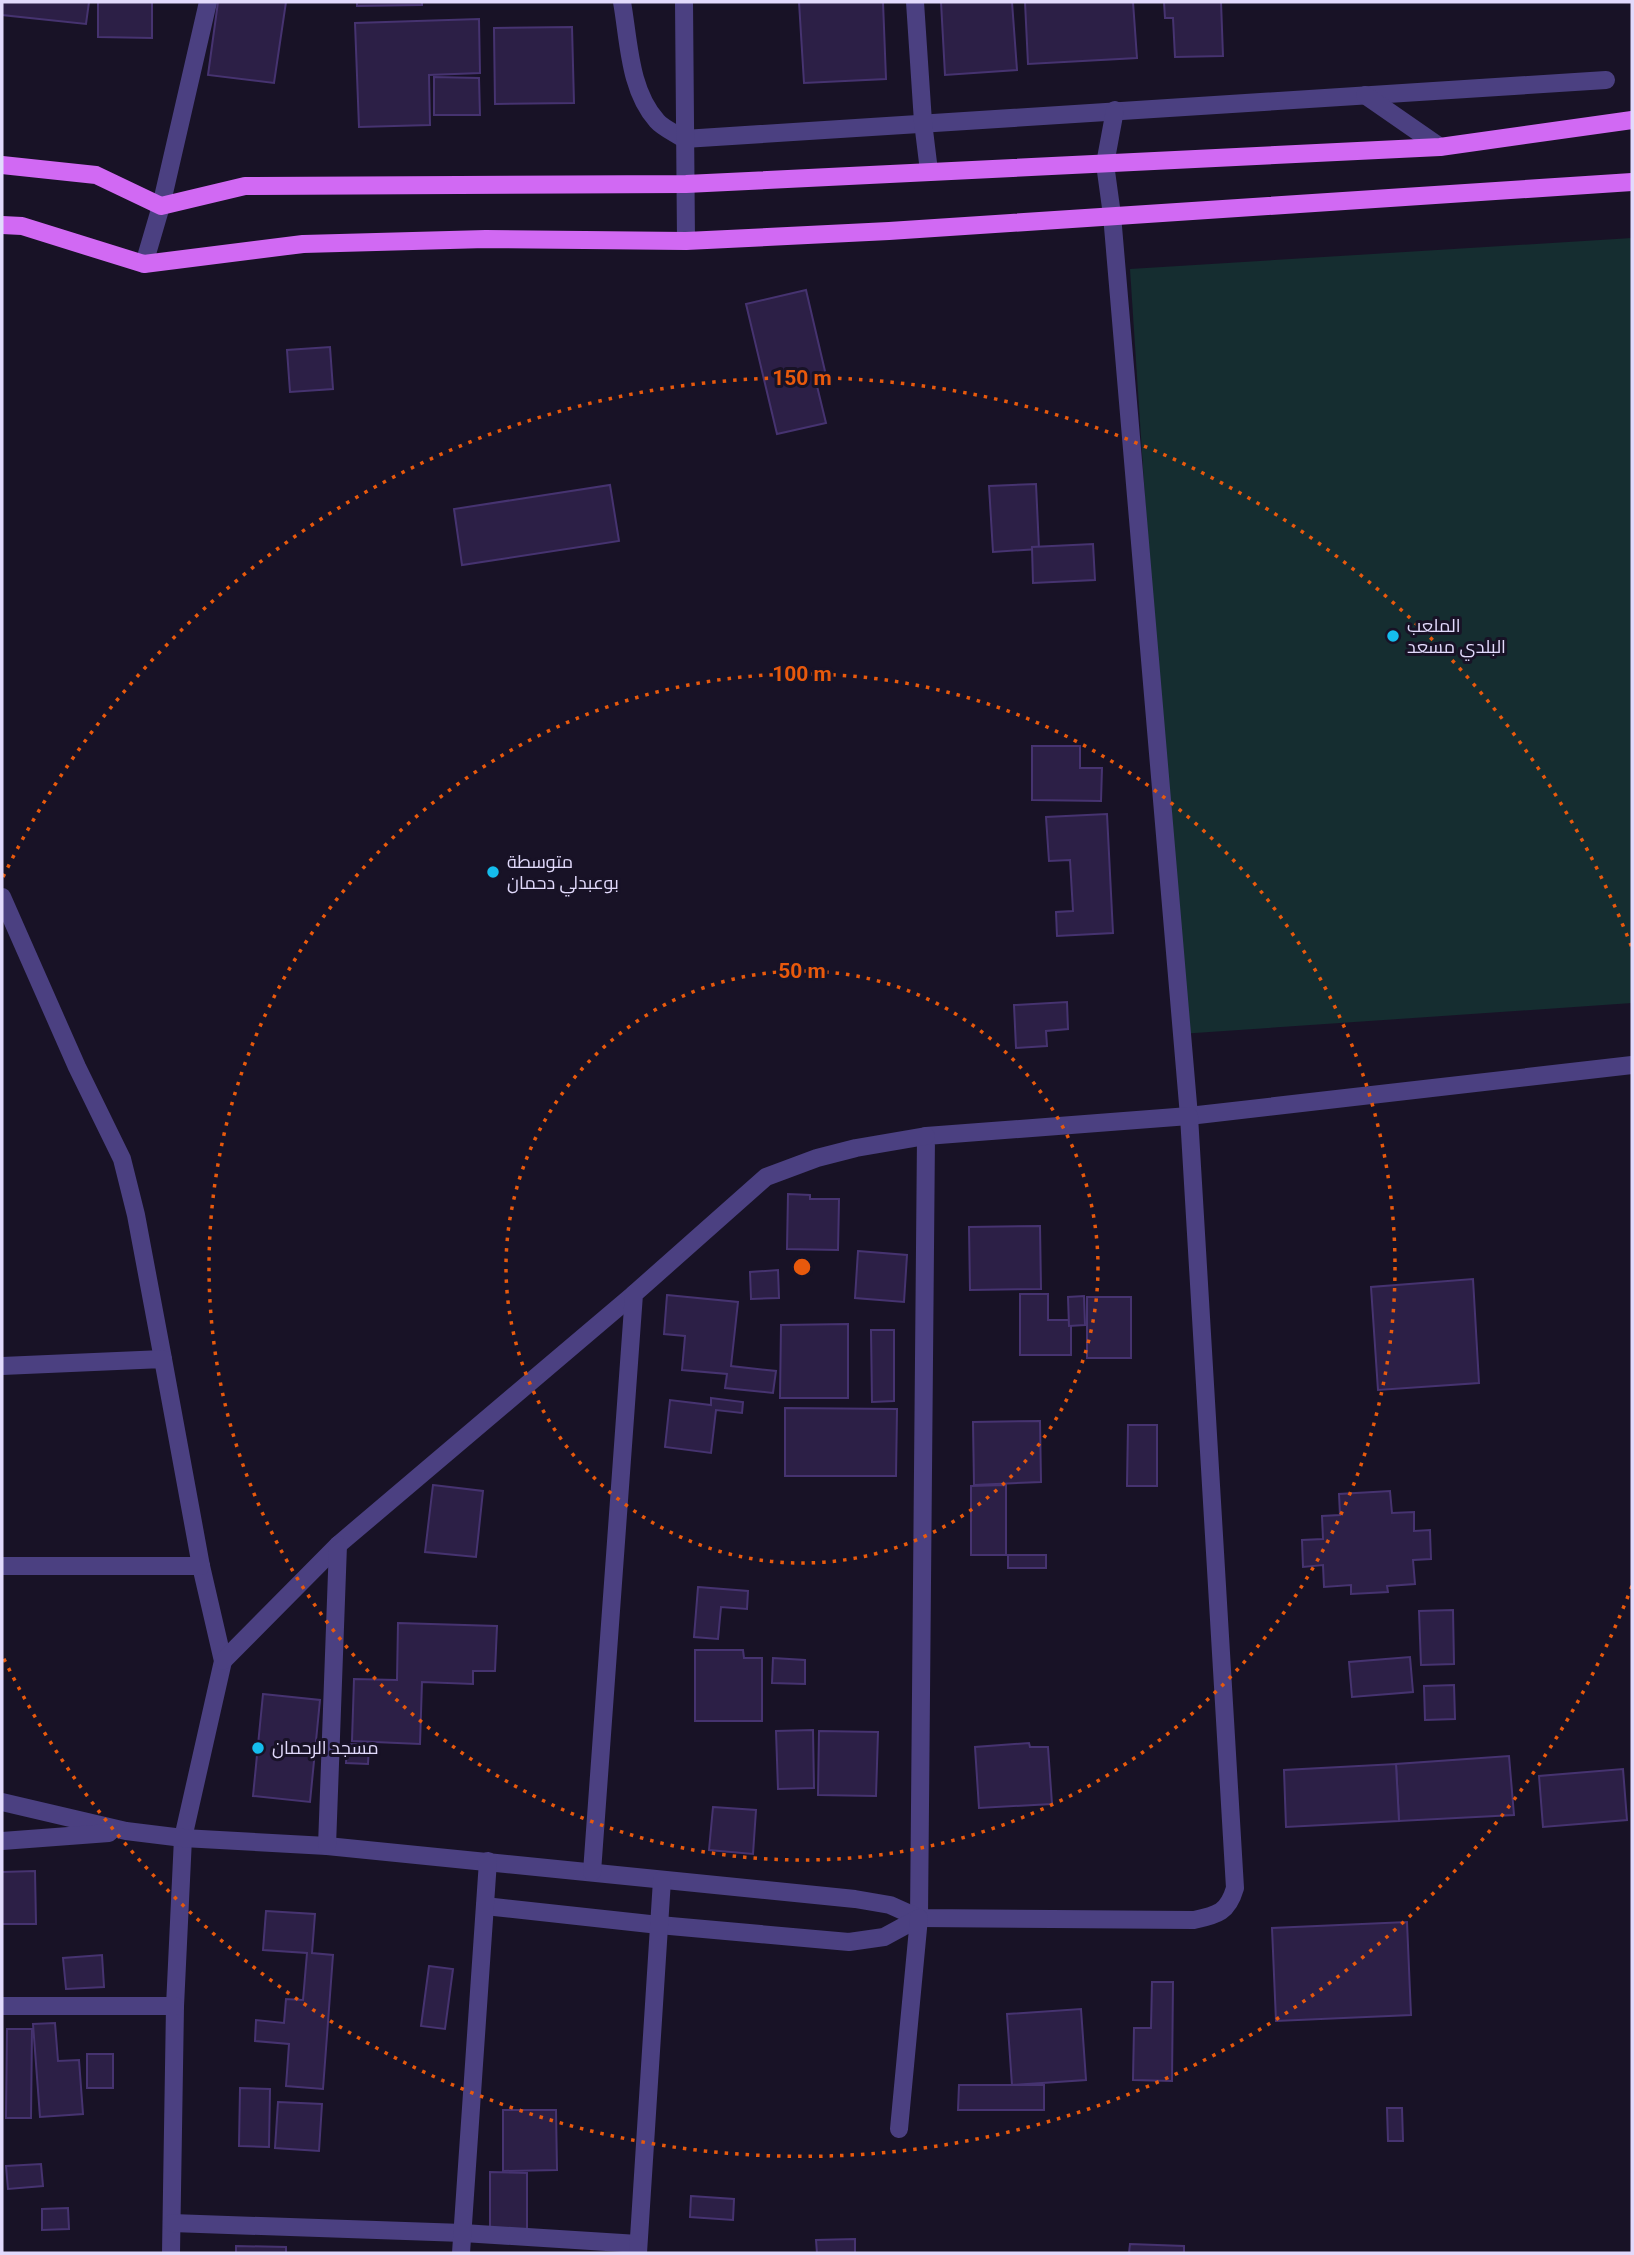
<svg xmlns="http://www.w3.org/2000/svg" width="1634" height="2255" viewBox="0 0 1634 2255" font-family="Roboto,Cairo,sans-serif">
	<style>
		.green { fill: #152d30 }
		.building { fill: #2c1f46; stroke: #463370; stroke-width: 2 }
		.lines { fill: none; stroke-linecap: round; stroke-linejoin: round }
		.minor { stroke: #4b4081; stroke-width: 18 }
		.primary { stroke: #d169f3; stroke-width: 18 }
		.ring { fill: none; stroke: #e8590c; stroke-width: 3.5; stroke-dasharray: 3.5 7 }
		.poi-dot { fill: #15bded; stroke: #181226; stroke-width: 2.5 }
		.labels { text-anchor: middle; stroke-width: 6; stroke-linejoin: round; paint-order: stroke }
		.poi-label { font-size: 18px; fill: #e2dafc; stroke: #181226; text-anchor: start }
		.centre { fill: #e8590c; stroke: #181226; stroke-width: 3.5 }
		.ring-label { font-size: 21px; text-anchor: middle; font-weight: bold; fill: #e8590c; stroke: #181226; stroke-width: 6; stroke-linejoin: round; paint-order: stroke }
	</style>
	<rect width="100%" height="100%" fill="#181226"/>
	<polygon class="green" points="1632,238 1632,1003 1180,1034 1130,269"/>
	<g class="building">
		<polygon points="2,2 89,2 86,24 2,15"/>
		<polygon points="98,2 152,2 152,38 98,37"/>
		<polygon points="218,2 286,2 274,83 208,75"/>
		<polygon points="357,2 422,2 422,5 357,6"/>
		<polygon points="799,2 883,2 886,79 804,83"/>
		<polygon points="941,2 1012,2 1017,70 945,75"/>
		<polygon points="1025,2 1133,2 1137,58 1028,64"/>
		<polygon points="1164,2 1221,2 1223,56 1175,57 1173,18 1165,18"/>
		<polygon points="479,19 480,73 429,75 430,125 359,127 355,23"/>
		<polygon points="572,27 574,103 495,104 494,28"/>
		<polygon points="434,77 479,78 480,115 434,115"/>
		<polygon points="806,290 828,384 817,386 826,423 777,434 746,304"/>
		<polygon points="330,347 333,389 290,392 287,350"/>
		<polygon points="1036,484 1039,549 993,552 989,486"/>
		<polygon points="610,485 619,541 462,565 454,509"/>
		<polygon points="1093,544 1095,580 1033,583 1032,547"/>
		<polygon points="1032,746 1080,746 1080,768 1102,768 1101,801 1032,800"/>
		<polygon points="1107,814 1113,933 1057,936 1056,912 1073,911 1070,860 1049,861 1046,817"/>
		<polygon points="1067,1002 1068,1029 1046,1031 1047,1046 1016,1048 1014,1005"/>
		<polygon points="788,1194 810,1195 810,1199 839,1199 838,1250 787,1249"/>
		<polygon points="1040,1226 1041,1289 970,1290 969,1227"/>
		<polygon points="858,1251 907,1255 904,1302 855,1298"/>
		<polygon points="778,1270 779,1298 751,1299 750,1272"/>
		<polygon points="1473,1279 1479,1383 1378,1390 1371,1287"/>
		<polygon points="1020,1294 1048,1294 1048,1320 1071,1320 1071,1355 1020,1355"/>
		<polygon points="667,1295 738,1302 731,1366 776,1371 773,1393 725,1388 727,1374 682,1370 685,1336 664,1334"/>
		<polygon points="1084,1296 1085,1325 1069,1326 1068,1297"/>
		<rect x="1087" y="1297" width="44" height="61"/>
		<polygon points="848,1324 848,1398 780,1398 781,1325"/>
		<polygon points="871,1330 894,1330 894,1401 872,1402"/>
		<polygon points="711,1398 743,1402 742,1413 716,1410 711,1453 665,1447 670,1400 711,1405"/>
		<polygon points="785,1408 897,1409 896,1476 785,1476"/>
		<polygon points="1040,1421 1041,1482 974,1485 973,1422"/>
		<polygon points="1128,1425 1157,1425 1157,1486 1127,1486"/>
		<polygon points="433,1485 483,1491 476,1557 425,1552"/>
		<polygon points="1006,1485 1006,1555 1046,1555 1046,1568 1008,1568 1008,1555 971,1555 971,1486"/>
		<polygon points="1390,1491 1392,1513 1414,1512 1414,1531 1430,1530 1431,1559 1413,1560 1415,1584 1387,1586 1388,1592 1351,1594 1351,1585 1324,1587 1323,1565 1303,1567 1302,1540 1323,1539 1322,1516 1340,1515 1339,1494"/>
		<polygon points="698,1587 748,1591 747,1609 721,1607 718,1639 694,1637"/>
		<polygon points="1453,1610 1454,1664 1421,1665 1419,1611"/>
		<polygon points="398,1623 497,1626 495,1671 473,1671 473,1684 422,1682 420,1744 352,1741 354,1679 397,1680"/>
		<polygon points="695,1650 743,1650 744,1658 762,1658 762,1721 695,1721"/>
		<polygon points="1410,1657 1413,1692 1352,1697 1349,1662"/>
		<polygon points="773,1658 805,1660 805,1684 772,1683"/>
		<polygon points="1454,1685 1455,1719 1425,1720 1424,1686"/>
		<polygon points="263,1694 320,1700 310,1802 253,1796"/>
		<polygon points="813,1730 814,1788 778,1789 776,1731"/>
		<polygon points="819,1731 878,1732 876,1796 818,1795"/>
		<polygon points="1029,1743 1030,1747 1048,1747 1052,1804 979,1808 975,1747"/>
		<polygon points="347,1744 369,1745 368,1764 346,1763"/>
		<polygon points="1509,1756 1514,1815 1399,1821 1396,1764"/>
		<polygon points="1396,1764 1399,1821 1286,1827 1284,1770"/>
		<polygon points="1623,1769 1627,1820 1543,1827 1539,1776"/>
		<polygon points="713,1807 756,1810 753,1854 709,1850"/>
		<polygon points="35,1871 36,1924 2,1924 2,1872"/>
		<polygon points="266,1911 315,1914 312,1953 333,1955 323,2089 286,2086 289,2044 255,2041 256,2020 284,2023 286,1999 303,2000 307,1953 263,1950"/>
		<polygon points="1407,1922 1411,2015 1276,2021 1272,1928"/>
		<polygon points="102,1955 104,1987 66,1989 63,1958"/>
		<polygon points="429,1966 453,1969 445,2029 421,2026"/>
		<polygon points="1152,1982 1173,1982 1172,2081 1133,2080 1134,2028 1151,2028"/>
		<polygon points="1081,2009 1086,2080 1012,2085 1007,2014"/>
		<polygon points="55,2023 58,2061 79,2060 83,2114 40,2117 33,2024"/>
		<polygon points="7,2029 32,2029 31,2118 6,2118"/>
		<rect x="87" y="2054" width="26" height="34"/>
		<polygon points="959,2085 1044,2085 1044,2110 958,2110"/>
		<polygon points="240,2088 270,2089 269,2147 239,2146"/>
		<polygon points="278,2102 322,2104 319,2151 275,2148"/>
		<polygon points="1387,2108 1402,2108 1403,2141 1388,2141"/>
		<polygon points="503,2110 556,2110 557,2170 503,2171"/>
		<polygon points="41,2164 43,2186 8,2189 6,2166"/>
		<polygon points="490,2172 527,2173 527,2233 490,2232"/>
		<polygon points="691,2196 734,2199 733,2220 690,2217"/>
		<polygon points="68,2208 69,2229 42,2230 42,2209"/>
		<polygon points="855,2239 855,2253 817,2253 816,2240"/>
		<polygon points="1130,2244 1184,2246 1184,2253 1129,2253"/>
		<polygon points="236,2246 286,2247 286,2253 236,2253"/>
	</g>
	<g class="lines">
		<g class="minor">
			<path d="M622,2C629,41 629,90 657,121C663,128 675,133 684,139L1606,80"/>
			<polyline points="684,2 686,241"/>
			<polyline points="915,2 923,122 929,171"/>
			<polyline points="1365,95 1440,147"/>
			<polyline points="1115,110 1105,164 1112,215 1189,1116 1632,1065"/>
			<polyline points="144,264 161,206 208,2"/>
			<polyline points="2,897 77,1067 122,1159 136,1215 163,1359"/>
			<path d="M1189,1116L1235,1888C1228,1912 1218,1915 1194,1920L919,1918L926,1136Z"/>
			<polyline points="2,1366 163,1359 201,1566 223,1661 183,1838 175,2006 171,2253"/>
			<polyline points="2,1566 201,1566"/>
			<polyline points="223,1661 338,1545 634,1294"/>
			<polyline points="2,1802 126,1831 183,1838 327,1846 855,1899 890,1905 919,1918"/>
			<polyline points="2,1841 109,1833"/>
			<polyline points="327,1846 338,1545"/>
			<polyline points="592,1872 634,1294 766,1177 817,1158 856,1148 926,1136"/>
			<polyline points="485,1906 659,1925 849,1942 884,1937 919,1918"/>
			<polyline points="2,2006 175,2006"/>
			<polyline points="899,2129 919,1918"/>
			<polyline points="172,2223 463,2233 638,2244"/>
			<polyline points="461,2253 488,1861"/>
			<polyline points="638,2253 662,1880"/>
		</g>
		<g class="primary">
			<polyline points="2,165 96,175 161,206 245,186 686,184 1440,147 1632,120"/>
			<polyline points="2,225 22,226 144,264 303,244 486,239 686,241 889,231 1632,182"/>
		</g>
	</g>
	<g class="ring">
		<circle cx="802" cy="1267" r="296"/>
		<circle cx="802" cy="1267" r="593"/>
		<path d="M1632 1586A889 889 0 0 1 3 1657M3 877A889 889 0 0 1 1632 948"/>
	</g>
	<g class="poi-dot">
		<circle cx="1393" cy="636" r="7"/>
		<circle cx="493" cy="872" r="7"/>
		<circle cx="258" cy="1748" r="7"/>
	</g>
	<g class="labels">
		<g class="poi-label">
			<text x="1407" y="632">الملعب<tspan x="1407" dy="21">البلدي مسعد</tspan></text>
			<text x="507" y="868">متوسطة<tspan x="507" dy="21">بوعبدلي دحمان</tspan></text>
			<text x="272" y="1754">مسجد الرحمان</text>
		</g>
	</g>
	<circle cx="802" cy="1267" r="10" class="centre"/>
	<g class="ring-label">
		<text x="802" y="385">150 m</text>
		<text x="802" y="681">100 m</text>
		<text x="802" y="978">50 m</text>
	</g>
	<rect width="1634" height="2255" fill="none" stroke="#e2dafc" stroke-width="7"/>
</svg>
